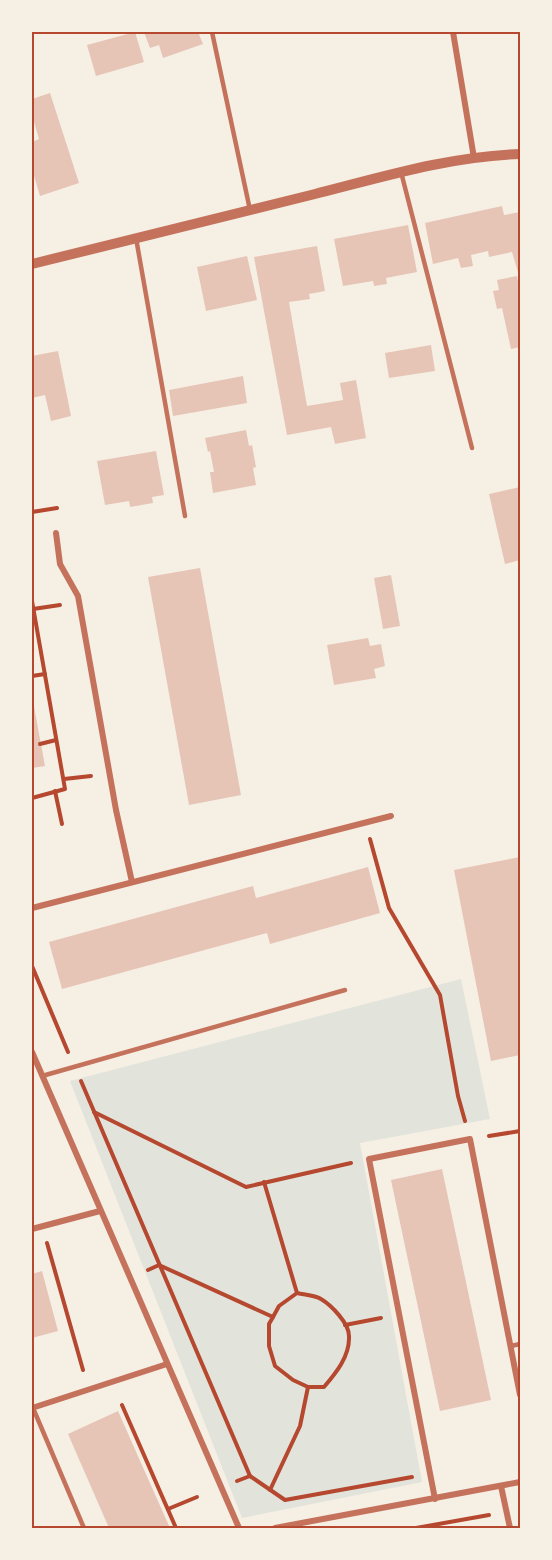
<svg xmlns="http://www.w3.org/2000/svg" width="552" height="1560" viewBox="0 0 552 1560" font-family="'Roboto Condensed',sans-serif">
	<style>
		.green { fill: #e2e4dc }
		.building { fill: #e6c5b7 }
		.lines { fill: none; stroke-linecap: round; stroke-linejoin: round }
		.path { stroke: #b5482f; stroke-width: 4 }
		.service { stroke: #c5725c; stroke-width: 4.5 }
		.minor { stroke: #c5725c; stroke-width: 6 }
		.tertiary { stroke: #c5725c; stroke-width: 10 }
		.neatline { fill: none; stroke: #b5482f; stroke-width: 2 }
	</style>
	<rect width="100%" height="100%" fill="#f6efe4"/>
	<polygon class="green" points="461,979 490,1119 360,1143 422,1482 242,1518 70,1081"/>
	<g class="building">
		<polygon points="135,32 144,62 96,76 87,45"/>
		<polygon points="144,32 198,32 203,44 163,58 159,45 150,48"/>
		<polygon points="50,93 79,183 40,196 32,169 32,142 39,139 32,115 32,99"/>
		<polygon points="502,206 504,215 520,212 520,279 512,252 489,257 488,251 471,255 473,266 461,268 458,258 433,264 425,223"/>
		<polygon points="408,225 417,272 386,278 387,284 374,286 373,281 343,286 334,239"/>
		<polygon points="317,246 325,291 309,294 310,299 289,302 307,406 343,400 340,383 356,380 366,438 335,444 331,427 287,435 254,257"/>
		<polygon points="247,256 257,300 206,311 197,267"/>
		<polygon points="517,276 520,293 520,347 511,349 502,308 497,309 493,291 499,290 497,280"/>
		<polygon points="431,345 435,371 389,378 385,353"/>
		<polygon points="58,351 71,416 51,421 45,395 32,398 32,356"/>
		<polygon points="243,376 247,403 173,416 169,390"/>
		<polygon points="246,430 249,446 252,445 256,467 253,468 256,485 213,493 210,472 214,472 210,451 208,452 205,438"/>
		<polygon points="156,451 164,495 152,497 153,503 130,507 129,501 105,505 97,461"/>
		<polygon points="520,487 520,560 505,564 489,494"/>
		<polygon points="200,568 241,795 189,805 148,577"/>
		<polygon points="391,575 400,626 383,629 374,578"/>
		<polygon points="368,638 370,646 381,644 385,666 374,669 376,678 334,685 327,645"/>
		<polygon points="32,701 33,701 45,766 32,768"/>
		<polygon points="520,857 520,1055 491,1061 454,870"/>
		<polygon points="368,867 380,913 270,944 267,933 62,989 49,942 253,886 256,898"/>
		<polygon points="442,1169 491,1400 440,1411 391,1180"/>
		<polygon points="42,1271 58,1331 32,1338 32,1274"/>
		<polygon points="118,1411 137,1454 170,1528 109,1528 68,1434"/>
	</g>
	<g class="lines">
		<g class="path">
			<polyline points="32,512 57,508"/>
			<polyline points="32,601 65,789 32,798"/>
			<polyline points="33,609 60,605"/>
			<polyline points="32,676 45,674"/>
			<polyline points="40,744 56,740"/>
			<polyline points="64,779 91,776"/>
			<polyline points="55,791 62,824"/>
			<polyline points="370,839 389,908 440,995 458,1096 465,1121"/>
			<polyline points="32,966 68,1052"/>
			<polyline points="81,1081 250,1476 285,1500 412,1477"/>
			<polyline points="94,1112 246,1187 351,1163"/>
			<polyline points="489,1136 520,1131"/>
			<path d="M264,1182L297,1293C305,1295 314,1295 321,1299C331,1305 349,1323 349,1336C350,1356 336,1373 324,1387H308L293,1380L275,1366L269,1346V1324L273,1317L279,1306L297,1293"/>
			<polyline points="47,1243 83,1370"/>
			<polyline points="148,1270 159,1265 273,1317"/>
			<polyline points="345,1325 381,1318"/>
			<polyline points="122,1405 176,1528"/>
			<polyline points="237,1481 250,1476"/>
			<polyline points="270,1490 300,1426 308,1387"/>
			<polyline points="168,1509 197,1497"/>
			<polyline points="416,1528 489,1515"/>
		</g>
		<g class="service">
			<polyline points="212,32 250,210"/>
			<polyline points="401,172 472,448"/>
			<polyline points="136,238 185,516"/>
			<polyline points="42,1076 345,990"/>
			<polyline points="511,1346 520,1344"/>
			<polyline points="33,1408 84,1528"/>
		</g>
		<g class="minor">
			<polyline points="453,32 474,158"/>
			<polyline points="56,533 60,564 78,596 116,810 132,882"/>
			<polyline points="32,908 391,816"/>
			<polyline points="32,1052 239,1528"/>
			<polyline points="32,1229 100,1211"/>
			<polyline points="32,1408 167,1364"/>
			<polyline points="501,1486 510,1528"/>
			<polyline points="435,1499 369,1159 470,1139 520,1395"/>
			<polyline points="275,1528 520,1482"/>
		</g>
		<path class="tertiary" d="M32,264C126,241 220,217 315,194C382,177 451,156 520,154"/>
	</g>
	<rect width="552" height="1560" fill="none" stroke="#f6efe4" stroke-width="66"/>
	<rect x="33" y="33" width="486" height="1494" class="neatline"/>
</svg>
